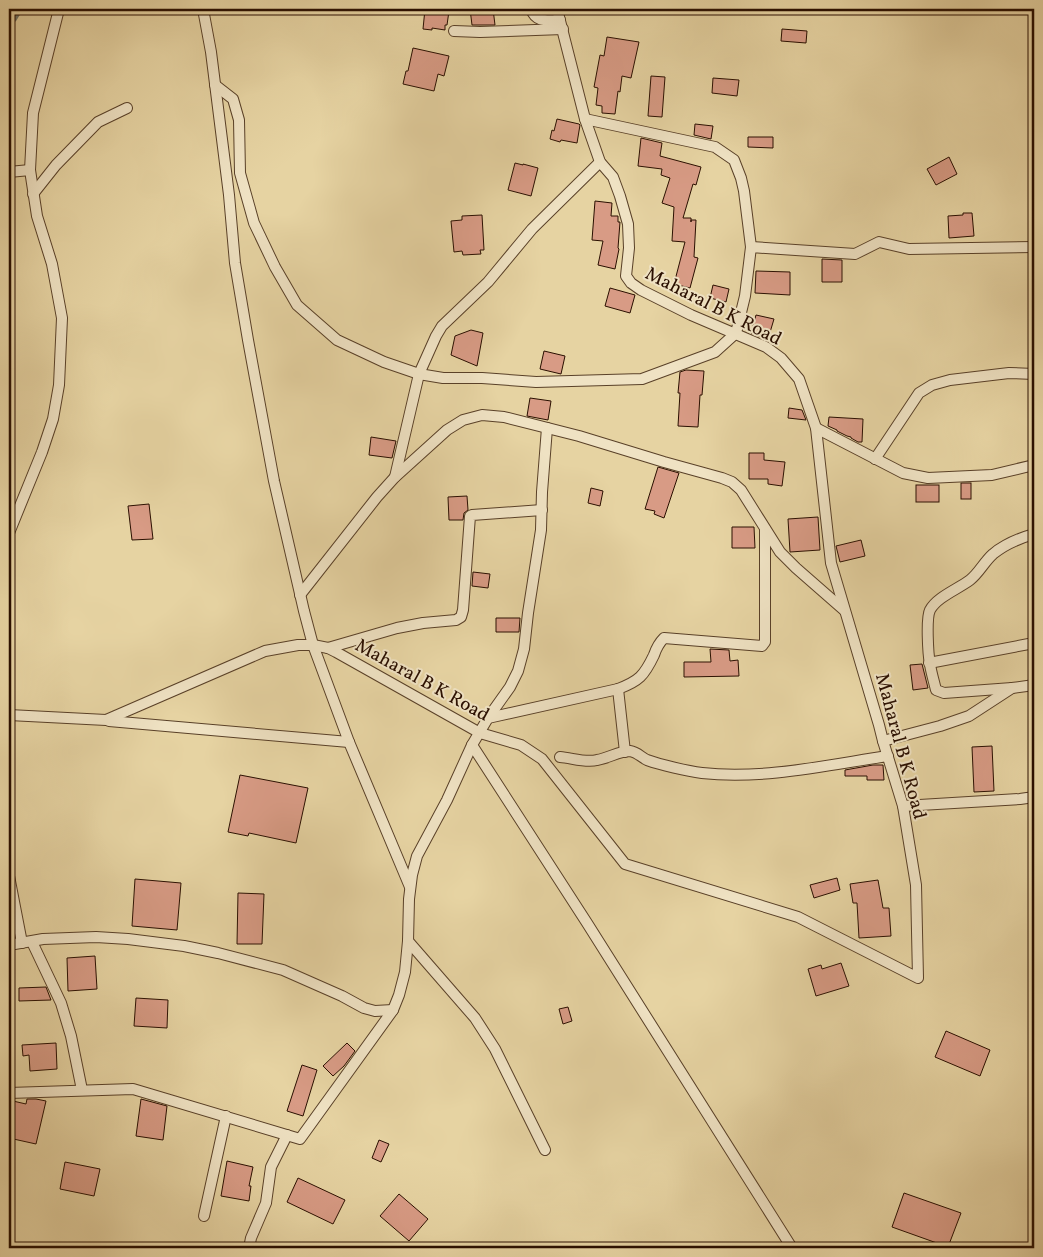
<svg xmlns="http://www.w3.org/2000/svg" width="1043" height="1257" viewBox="0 0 1043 1257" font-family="Vollkorn,serif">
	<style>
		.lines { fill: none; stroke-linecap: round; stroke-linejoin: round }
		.stream { stroke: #6d7369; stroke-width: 4 }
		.building { fill: #d89b85; stroke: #2a0f00 }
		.street-casing { stroke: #594028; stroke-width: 12 }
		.street { stroke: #efe2c3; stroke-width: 10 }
		.labels { text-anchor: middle; stroke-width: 4; stroke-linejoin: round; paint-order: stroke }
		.street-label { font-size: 19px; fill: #2a0f00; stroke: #efe2c3 }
	</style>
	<rect width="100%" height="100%" fill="#e6d3a2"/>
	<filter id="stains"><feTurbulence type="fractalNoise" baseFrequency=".004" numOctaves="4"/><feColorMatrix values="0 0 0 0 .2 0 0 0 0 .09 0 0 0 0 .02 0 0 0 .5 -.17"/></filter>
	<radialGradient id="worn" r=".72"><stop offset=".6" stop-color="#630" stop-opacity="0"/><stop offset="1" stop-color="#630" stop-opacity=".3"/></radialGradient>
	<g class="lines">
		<polyline class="stream" points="9,25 15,19 21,9"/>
	</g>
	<g class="building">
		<polygon points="425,9 449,11 447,25 445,25 445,30 432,28 432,30 423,29"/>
		<polygon points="470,9 493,9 495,25 472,25"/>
		<polygon points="782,29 807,31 806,43 781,41"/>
		<polygon points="607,37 639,42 631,78 622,76 620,92 618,91 615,114 602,113 602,106 596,105 598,88 594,87 600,55 604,56"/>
		<polygon points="413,48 449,56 444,76 438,74 434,91 403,84 406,71 408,71"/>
		<polygon points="651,76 665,77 662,117 648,116"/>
		<polygon points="713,78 739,80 737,96 712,93"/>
		<polygon points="557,119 579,124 580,125 577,143 561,140 560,142 550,139 552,130 554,131"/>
		<polygon points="695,124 713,126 711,139 694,135"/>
		<polygon points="748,137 773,137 773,148 748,147"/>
		<polygon points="641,138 662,143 660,156 701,167 696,185 693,184 683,218 691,218 691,222 691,220 696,220 694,257 698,258 690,288 674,284 685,242 672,241 674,207 662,203 670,178 661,175 662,169 638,166"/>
		<polygon points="949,157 957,174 936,185 927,169"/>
		<polygon points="515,163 523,165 523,164 538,168 531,196 508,190"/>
		<polygon points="595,201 612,203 611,216 618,216 618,222 620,222 618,248 619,249 615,269 598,265 603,241 592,240"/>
		<polygon points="963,213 972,213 974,236 949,238 948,216 963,215"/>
		<polygon points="482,215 484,250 480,250 481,254 463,255 462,251 454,252 451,221 462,220 462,216"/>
		<polygon points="822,259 842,260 842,282 822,282"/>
		<polygon points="756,271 790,272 790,295 755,293"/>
		<polygon points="713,285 729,289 726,302 710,298"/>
		<polygon points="610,288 635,295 630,313 605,306"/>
		<polygon points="756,315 774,319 768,339 751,333"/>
		<polygon points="471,330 483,333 477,366 451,355 455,336"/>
		<polygon points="544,351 565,356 561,374 540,369"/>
		<polygon points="686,370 704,371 702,395 700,395 698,427 678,426 680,393 678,393 680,372"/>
		<polygon points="530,398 551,401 548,420 527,416"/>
		<polygon points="789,408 802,410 806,420 788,418"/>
		<polygon points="829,417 863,419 862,442 858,442 851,438 851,437 847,436 837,431 837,430 828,426"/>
		<polygon points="371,437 396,441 392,458 369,455"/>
		<polygon points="749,453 764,453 764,460 785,462 782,486 768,484 768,479 749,479"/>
		<polygon points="658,467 679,473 664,518 654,514 655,511 645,509"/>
		<rect x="961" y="483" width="10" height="16"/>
		<rect x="916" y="485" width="23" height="17"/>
		<polygon points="591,488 603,491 600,506 588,503"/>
		<polygon points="467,496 468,510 464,513 463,520 449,520 448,497"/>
		<polygon points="149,504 153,539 132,540 128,506"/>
		<polygon points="818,517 820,550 790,552 788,519"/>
		<polygon points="732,527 754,527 755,548 732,548"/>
		<polygon points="861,540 865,556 840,562 836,546"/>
		<polygon points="473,572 490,574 488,588 472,586"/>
		<polygon points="496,618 520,618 519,632 496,632"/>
		<polygon points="710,649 729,650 730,661 738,660 739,676 684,677 684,662 711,662"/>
		<polygon points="922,664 928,688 913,690 910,665"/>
		<polygon points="992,746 994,791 974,792 972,747"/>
		<polygon points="873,765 883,765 884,780 867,780 867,776 845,776 845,770"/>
		<polygon points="240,775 308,788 296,843 249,833 248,836 228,832"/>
		<polygon points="837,878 840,890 814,898 810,885"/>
		<polygon points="135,879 181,883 177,930 132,926"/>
		<polygon points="878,880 883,908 889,908 891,936 859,938 857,903 853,903 850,884"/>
		<polygon points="238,893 264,894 262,944 237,944"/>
		<polygon points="95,956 97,989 68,991 67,958"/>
		<polygon points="841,963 849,986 816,996 808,969 821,965 822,969"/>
		<polygon points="46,987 51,1000 19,1001 19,988"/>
		<polygon points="136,998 168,1000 167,1028 134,1026"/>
		<polygon points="568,1007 572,1021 563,1024 559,1009"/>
		<polygon points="946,1031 990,1050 980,1076 935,1057"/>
		<polygon points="56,1043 57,1069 30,1071 29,1055 23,1056 22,1045"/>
		<polygon points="347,1043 355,1051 344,1066 333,1076 323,1066"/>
		<polygon points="302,1065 317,1070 303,1116 287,1111"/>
		<polygon points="27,1099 36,1099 46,1101 36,1144 9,1138 9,1122 13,1101 26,1104"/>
		<polygon points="141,1099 167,1106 163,1140 136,1136"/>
		<polygon points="379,1140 389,1144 381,1162 372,1158"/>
		<polygon points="227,1161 253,1167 249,1186 251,1186 249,1201 221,1196"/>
		<polygon points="65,1162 100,1169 94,1196 60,1189"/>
		<polygon points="298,1178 345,1200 333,1224 287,1202"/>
		<polygon points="904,1193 961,1213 948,1247 892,1227"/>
		<polygon points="399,1194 428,1219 409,1241 380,1216"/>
	</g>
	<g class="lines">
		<g class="street-casing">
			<g id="street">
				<polyline points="203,9 211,52 229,195 235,263 248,340 274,481 304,611 313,645 349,742 410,887"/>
				<path d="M531,9C536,23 547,20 560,20"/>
				<polyline points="454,31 480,32 563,29"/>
				<polyline points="215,85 233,99 239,120 240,173 254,223 275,267 297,305 337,340 384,362 419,374 443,378 482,378 536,382 642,379 715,352 736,333 745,296 751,247 855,254 879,242 909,249 1034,247"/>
				<polyline points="585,119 715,147 734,160 741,178 744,191 751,247"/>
				<polyline points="9,172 30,170"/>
				<polyline points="33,194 56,165 98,122 127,108"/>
				<polyline points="816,428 903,473 928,478 992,475 1034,465"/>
				<polyline points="875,459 919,393 932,385 950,380 1009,373 1034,374"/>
				<polyline points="395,477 419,374 436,336 442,326 488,282 532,229 600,162"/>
				<polyline points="9,533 42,452 53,419 59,385 62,318 52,264 37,216 30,170 33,113 59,9"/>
				<polyline points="300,595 377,497 395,477 447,430 463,420 482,415 504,417 579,436 664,462 722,478 732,482 741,490 780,552 796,568 844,610"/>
				<polyline points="328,648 397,628 423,623 456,620 461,617 463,610 470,516 472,515 542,510"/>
				<polyline points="929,663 1034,643"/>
				<path d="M1012,688L944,693L936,690C934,681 931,672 930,664C928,654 926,618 930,610C937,597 958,589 970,580C979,573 984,562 993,554C1005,544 1020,538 1034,534"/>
				<polyline points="618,689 625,752"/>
				<polyline points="9,715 106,720 265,651 298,645 313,645 328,648 336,652 480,733 521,745 542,759 625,864 798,917 918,978 916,885 903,806 883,741 879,725 831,563 816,428 799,379 781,358 766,347 691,315 641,290 631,283 626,276 629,248 628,224 620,196 613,177 600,162 585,119 557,9"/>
				<path d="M488,718L618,689C639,681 644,676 654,655C656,649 659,643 664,638L762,646L765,642V529"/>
				<polyline points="109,721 349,742"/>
				<polyline points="883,741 940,726 969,716 1012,688 1034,685"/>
				<polyline points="472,745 587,923 792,1248"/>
				<path d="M560,757C572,758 586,763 597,760C609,758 619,751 630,751C637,752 641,757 647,760C661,765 687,771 702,773C762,780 828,765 888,756"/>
				<polyline points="903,806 1020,799 1034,797"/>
				<polyline points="9,876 22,943"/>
				<polyline points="408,941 475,1018 495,1049 545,1150"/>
				<polyline points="32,942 61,1003 71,1036 82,1090"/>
				<polyline points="9,945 43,939 96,937 128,939 184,946 218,953 283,970 342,996 364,1008 375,1011 393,1010"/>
				<polyline points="9,1093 133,1089 300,1139 393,1010 399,995 405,972 408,941 409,899 412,875 417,856 447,800 472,745 488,718 510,687 518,671 524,649 528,613 541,530 542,492 547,428"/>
				<polyline points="204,1216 226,1116"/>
				<polyline points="249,1248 251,1238 266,1203 271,1167 287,1135"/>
			</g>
		</g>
		<use href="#street" class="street"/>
	</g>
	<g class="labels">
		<g class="street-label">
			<text transform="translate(714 305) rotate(27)" y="7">Maharal B K Road</text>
			<text transform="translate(423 679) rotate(29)" y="7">Maharal B K Road</text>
			<text transform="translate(902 746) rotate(75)" y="7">Maharal B K Road</text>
		</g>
	</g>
	<rect width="1043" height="1257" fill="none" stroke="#e6d3a2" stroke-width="30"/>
	<rect x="10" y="10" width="1023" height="1237" fill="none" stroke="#2a0f00" stroke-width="2.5"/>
	<rect x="15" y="15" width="1013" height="1227" fill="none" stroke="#2a0f00"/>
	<rect width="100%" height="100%" filter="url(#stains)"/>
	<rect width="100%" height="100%" fill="url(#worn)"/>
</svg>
